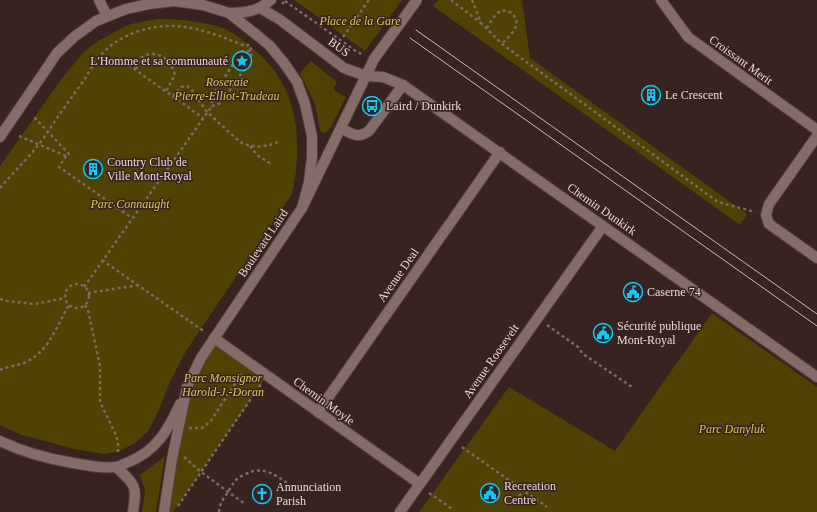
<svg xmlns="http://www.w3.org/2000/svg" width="817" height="512" viewBox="0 0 817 512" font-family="Georgia,serif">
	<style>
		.green { fill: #4e4302 }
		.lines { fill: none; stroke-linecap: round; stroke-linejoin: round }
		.minor-casing { stroke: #51413e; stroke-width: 12 }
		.path { stroke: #7b6a66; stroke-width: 2.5; stroke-dasharray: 3 3; stroke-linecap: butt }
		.minor { stroke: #846c68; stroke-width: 10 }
		.tram { stroke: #c8bab7; stroke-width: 1 }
		.minor-bridge-casing { stroke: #51413e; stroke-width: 12; stroke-linecap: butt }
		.minor-bridge { stroke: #846c68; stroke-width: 10 }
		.labels { text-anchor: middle; stroke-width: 3; stroke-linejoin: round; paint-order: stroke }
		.park-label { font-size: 12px; font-style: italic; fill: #dcc657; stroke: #37231f }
		.street-label { font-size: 12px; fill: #e6d9d6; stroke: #37231f }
		.poi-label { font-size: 12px; fill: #e6d9d6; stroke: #37231f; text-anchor: start }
	</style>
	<rect width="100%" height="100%" fill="#37231f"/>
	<g class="green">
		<polygon points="294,0 402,0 365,51"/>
		<polygon points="439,0 522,0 530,58 747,214 740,225 433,6"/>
		<path d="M157,19C180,19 201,21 223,28C233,32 243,40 251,47C298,83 304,139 292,194L198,333L186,351L170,382L158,412L149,430L135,443L118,452L104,454L74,449L22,435L0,425V166L65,74L85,51L98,41L120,29L131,24Z"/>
		<polygon points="311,61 337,82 334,88 335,91 346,97 331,127 325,133 323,133 320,130 315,104 300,73"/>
		<polygon points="712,313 817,387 817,512 419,512 509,387 615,451"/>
		<polygon points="214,338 267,376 173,512 164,512 187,387"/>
		<polygon points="165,456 156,512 142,512 145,491 140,475"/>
	</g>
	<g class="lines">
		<g class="minor-casing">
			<g id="minor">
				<polyline points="99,0 107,16"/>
				<polyline points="661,0 688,37 817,130"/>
				<polyline points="260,8 279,19 344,68 366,76 383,77 403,85 817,377"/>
				<path d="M229,13C246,13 258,11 271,0"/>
				<path d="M342,129C353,134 357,139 369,131L403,85"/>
				<polyline points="817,136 769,204 766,215 769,224 817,258"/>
				<polyline points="0,137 57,53 74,37 96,21 126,9 149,4 174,1 203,5 229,13 258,36 270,46 284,63 297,82 305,104 312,136 312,157 309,182 302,208"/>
				<polyline points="214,338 420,484"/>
				<polyline points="318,412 500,152"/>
				<path d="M0,441C23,452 48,459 73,463C86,465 101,469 115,467C120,467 125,463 129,462C157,450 168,430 180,404"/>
				<path d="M116,467C136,485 137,486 133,512"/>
				<polyline points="164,512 172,459 187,387 201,358 302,208 374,59"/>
				<polyline points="400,512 603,226"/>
			</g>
		</g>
		<g class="path">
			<polyline points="451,0 481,23"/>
			<polyline points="472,0 481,23 502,44 718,202 755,212"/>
			<polyline points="285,1 357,52 364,55"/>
			<polyline points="282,4 286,0"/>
			<path d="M487,28C490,23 495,13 501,11C510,8 519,19 516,26C514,33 506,39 502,44"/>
			<polyline points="343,37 369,0"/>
			<polyline points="250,51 242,51 212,96 212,106 221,103 252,58 250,51 252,45"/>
			<polyline points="119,58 203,118"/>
			<path d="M136,69C137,66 139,61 141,58C145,55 149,54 153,54C165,55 172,64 175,75L166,91"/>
			<path d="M173,96L181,87L187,86L191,89L207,112L240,142C255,149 266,147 281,141"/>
			<polyline points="370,100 377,102"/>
			<polyline points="19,136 66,156 69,154 33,116"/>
			<polyline points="250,146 257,155 271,164"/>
			<polyline points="66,156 59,167 132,218"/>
			<path d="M0,188C16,169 36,151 49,130C60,113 72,97 84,80C89,72 94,62 101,55C110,44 123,37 136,32C176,18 208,31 245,46L251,44"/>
			<polyline points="102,260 205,332"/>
			<circle cx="77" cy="296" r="12"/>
			<polyline points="84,287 212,106"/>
			<polyline points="88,293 139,285"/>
			<polyline points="0,299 7,301 35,304 65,298"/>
			<polyline points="85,305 88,310 100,366 100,402 116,435 118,443 118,454"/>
			<polyline points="547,325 578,347 583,354 632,387"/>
			<path d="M0,370C8,366 16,366 24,363C50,351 55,328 69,305"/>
			<polyline points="189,428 202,428 210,422 243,372"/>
			<polyline points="462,447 547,507"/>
			<polyline points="184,457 201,472 245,504"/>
			<polyline points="429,493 454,510"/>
			<polyline points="519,496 523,491"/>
			<polyline points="178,506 261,384"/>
			<path d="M219,512C219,503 225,497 229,490C232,487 233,482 236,480C240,476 246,474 250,472C266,467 277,476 290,485"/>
		</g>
		<use href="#minor" class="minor"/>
		<g class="tram">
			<polyline points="416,30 817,314"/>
			<polyline points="410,38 817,326"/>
		</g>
		<g class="minor-bridge-casing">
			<polyline id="minor-bridge" points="374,59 417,0"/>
		</g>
		<use href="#minor-bridge" class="minor-bridge"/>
	</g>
	<defs>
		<g id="sight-ring" transform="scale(1)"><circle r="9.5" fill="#37231f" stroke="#0ccafa" stroke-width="1.5"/><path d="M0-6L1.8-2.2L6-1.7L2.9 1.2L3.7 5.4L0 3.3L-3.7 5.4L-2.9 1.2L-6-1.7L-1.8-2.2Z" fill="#0ccafa"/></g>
		<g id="building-ring" transform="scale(1)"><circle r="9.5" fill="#37231f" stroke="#0ccafa" stroke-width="1.5"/><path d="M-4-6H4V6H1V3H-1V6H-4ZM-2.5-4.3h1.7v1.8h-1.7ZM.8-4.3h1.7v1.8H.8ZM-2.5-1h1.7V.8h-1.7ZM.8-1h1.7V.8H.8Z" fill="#0ccafa"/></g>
		<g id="bus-ring" transform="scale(1)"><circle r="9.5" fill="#37231f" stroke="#0ccafa" stroke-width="1.5"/><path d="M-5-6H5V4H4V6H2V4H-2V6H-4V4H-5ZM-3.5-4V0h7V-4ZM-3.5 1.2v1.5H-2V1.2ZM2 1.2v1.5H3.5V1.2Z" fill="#0ccafa"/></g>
		<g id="civic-ring" transform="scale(1)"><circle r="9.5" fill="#37231f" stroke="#0ccafa" stroke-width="1.5"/><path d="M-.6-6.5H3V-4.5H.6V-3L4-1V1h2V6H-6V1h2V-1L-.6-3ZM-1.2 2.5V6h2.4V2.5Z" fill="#0ccafa"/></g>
		<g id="church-ring" transform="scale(1)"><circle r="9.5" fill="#37231f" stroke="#0ccafa" stroke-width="1.5"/><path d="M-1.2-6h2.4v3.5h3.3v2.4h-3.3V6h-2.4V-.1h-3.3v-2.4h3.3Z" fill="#0ccafa"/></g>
	</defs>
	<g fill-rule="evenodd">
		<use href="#sight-ring" x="242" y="61"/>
		<use href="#building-ring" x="651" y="95"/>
		<use href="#bus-ring" x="372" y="106"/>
		<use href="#building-ring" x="93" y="169"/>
		<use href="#civic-ring" x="633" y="292"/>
		<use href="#civic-ring" x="603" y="333"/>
		<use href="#civic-ring" x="490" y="493"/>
		<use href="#church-ring" x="262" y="494"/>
	</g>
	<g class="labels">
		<g class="park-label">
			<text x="360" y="25">Place de la Gare</text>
			<text x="227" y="86">Roseraie<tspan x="227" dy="14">Pierre-Elliot-Trudeau</tspan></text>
			<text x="130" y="208">Parc Connaught</text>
			<text x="223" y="382">Parc Monsignor<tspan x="223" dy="14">Harold-J.-Doran</tspan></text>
			<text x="732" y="433">Parc Danyluk</text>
		</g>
		<g class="street-label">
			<text transform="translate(339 47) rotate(36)" y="4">BUS</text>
			<text transform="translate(741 60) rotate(36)" y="4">Croissant Merit</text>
			<text transform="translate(602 209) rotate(35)" y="4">Chemin Dunkirk</text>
			<text transform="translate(263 243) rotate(-56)" y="4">Boulevard Laird</text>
			<text transform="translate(398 275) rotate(-55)" y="4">Avenue Deal</text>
			<text transform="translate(491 361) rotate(-55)" y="4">Avenue Roosevelt</text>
			<text transform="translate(324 401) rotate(36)" y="4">Chemin Moyle</text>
		</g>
		<g class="poi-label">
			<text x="228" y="65" text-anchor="end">L'Homme et sa communauté</text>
			<text x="665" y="99">Le Crescent</text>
			<text x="386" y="110">Laird / Dunkirk</text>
			<text x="107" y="166">Country Club de<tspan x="107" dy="14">Ville Mont-Royal</tspan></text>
			<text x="647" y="296">Caserne 74</text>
			<text x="617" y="330">Sécurité publique<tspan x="617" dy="14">Mont-Royal</tspan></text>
			<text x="504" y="490">Recreation<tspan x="504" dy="14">Centre</tspan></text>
			<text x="276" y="491">Annunciation<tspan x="276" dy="14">Parish</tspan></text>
		</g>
	</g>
</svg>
